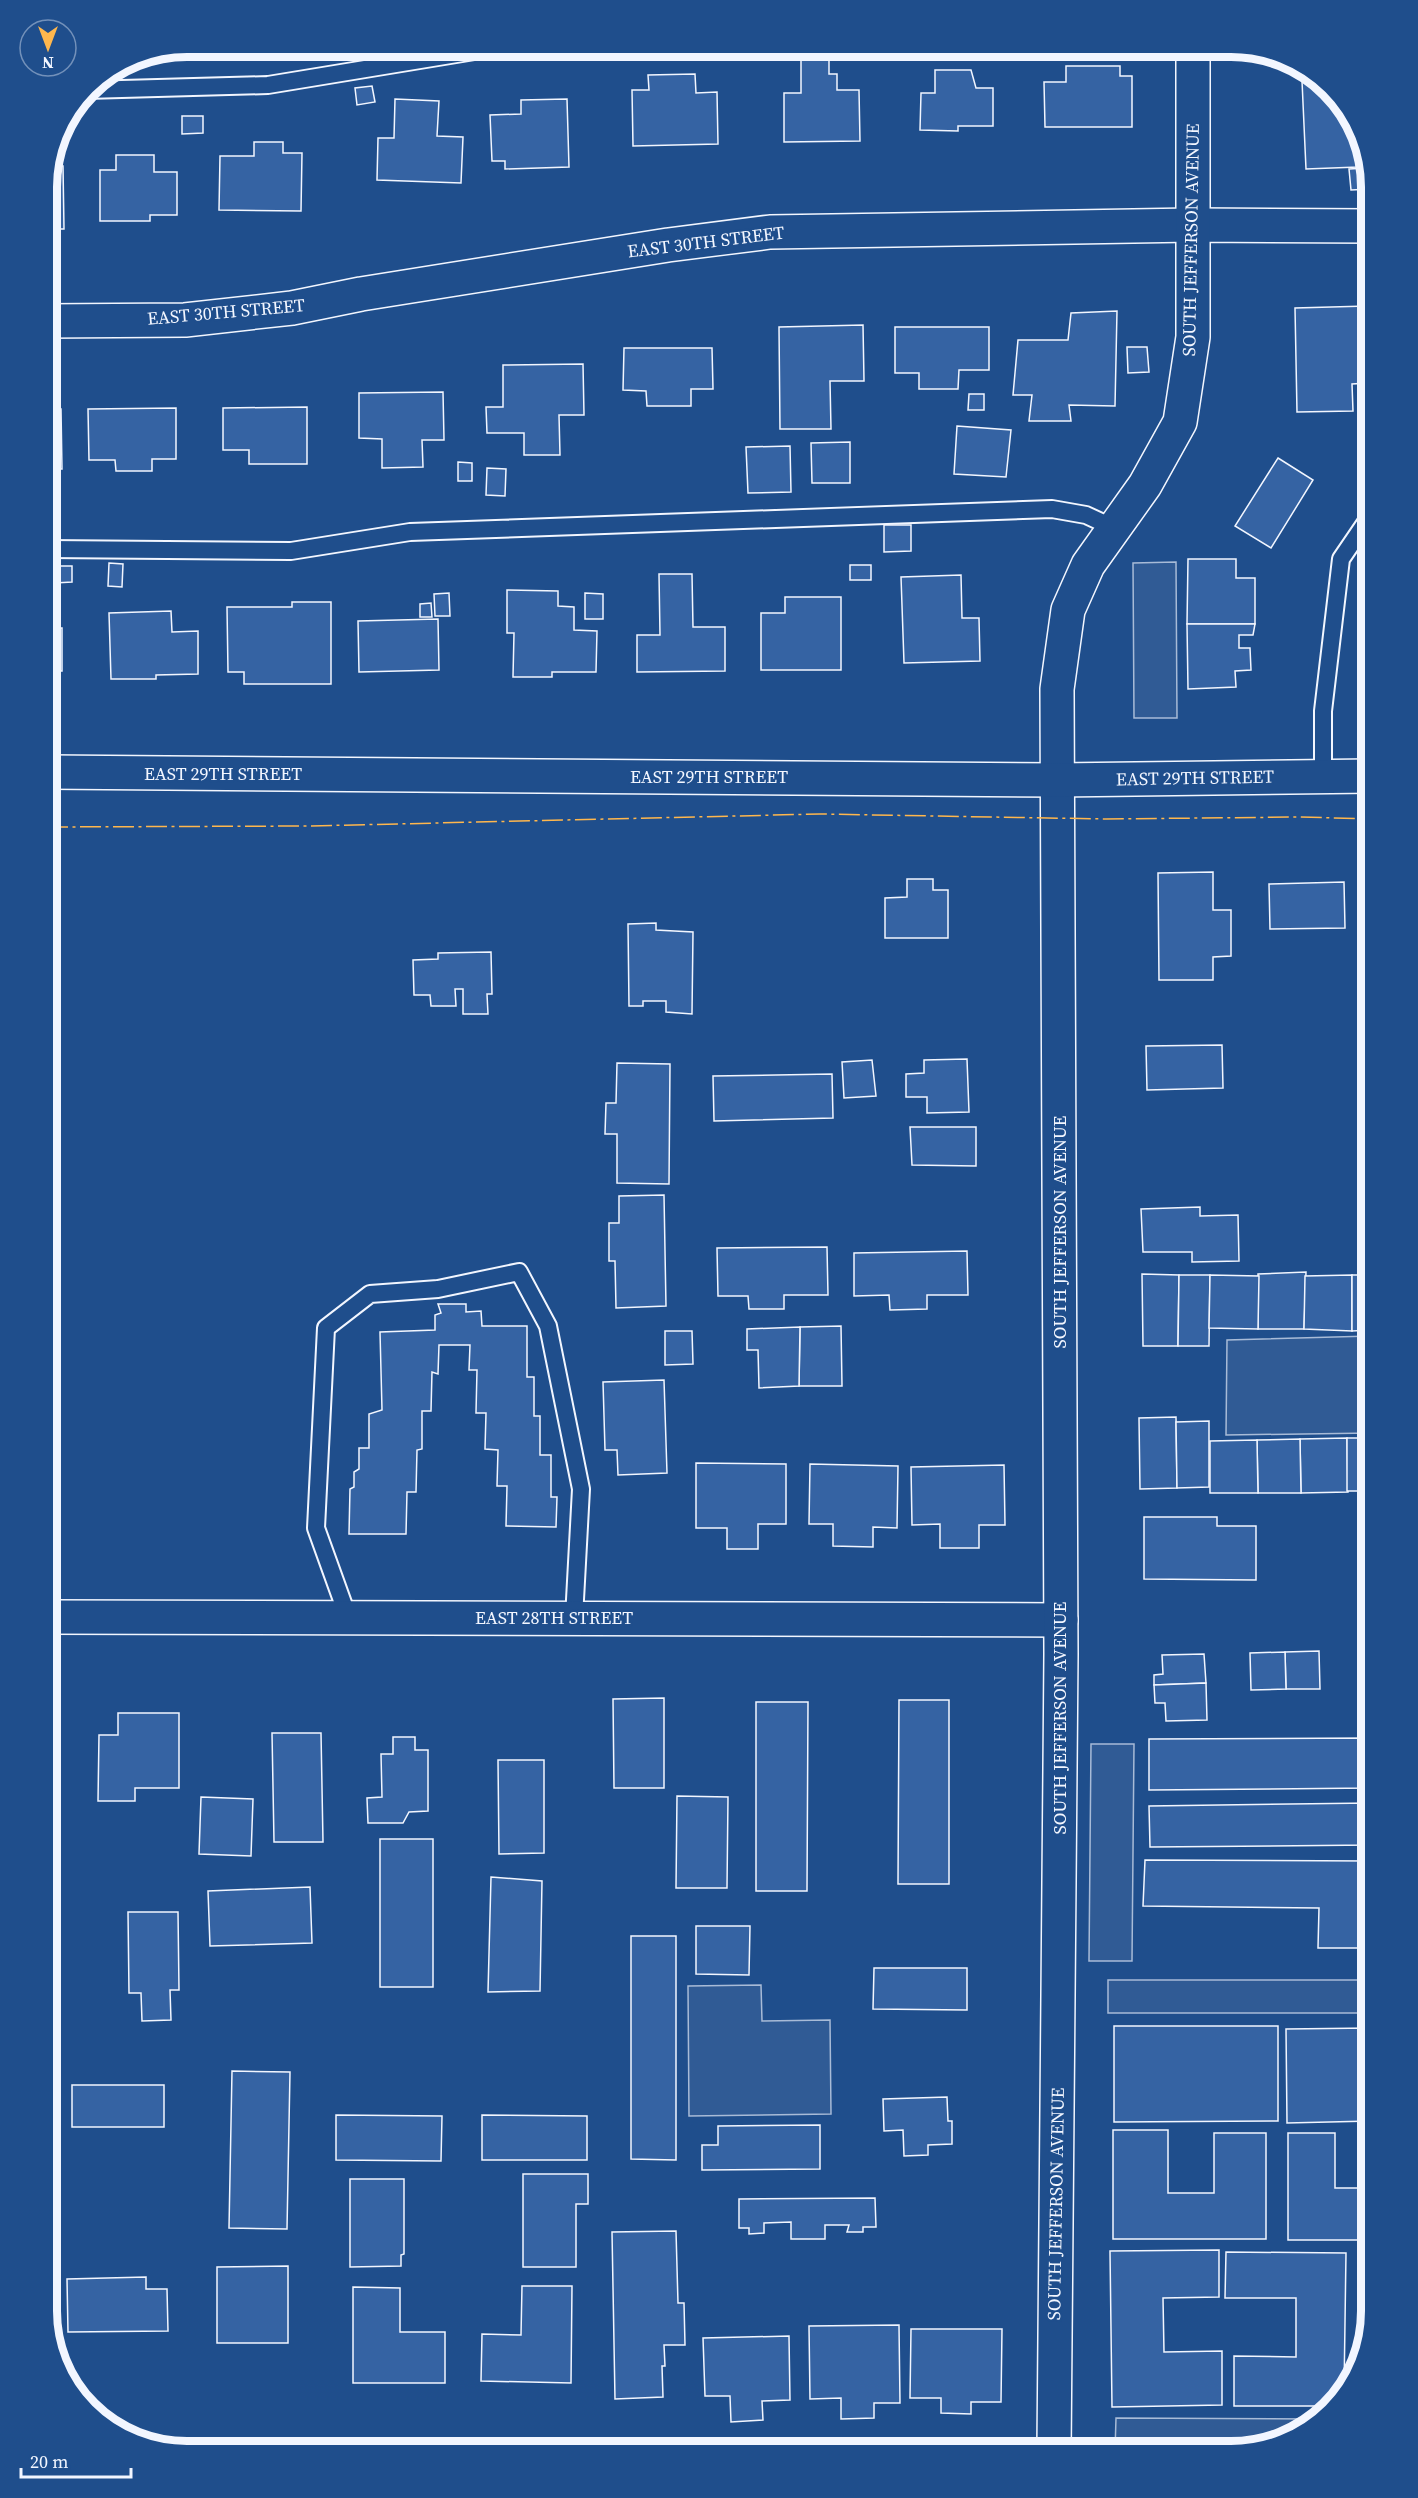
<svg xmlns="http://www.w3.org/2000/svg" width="1418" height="2498" viewBox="0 0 1418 2498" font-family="'Source Serif 4',serif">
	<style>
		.built { fill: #305b95; stroke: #a8bbd7; stroke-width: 1.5 }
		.building { fill: #3563a3; stroke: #f2f6ff; stroke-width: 1.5 }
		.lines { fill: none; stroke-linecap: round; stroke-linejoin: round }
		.lane-casing { stroke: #f2f6ff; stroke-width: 20 }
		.street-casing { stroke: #f2f6ff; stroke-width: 36 }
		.secondary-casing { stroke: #f2f6ff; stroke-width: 36 }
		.lane { stroke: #1f4e8c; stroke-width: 16 }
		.street { stroke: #1f4e8c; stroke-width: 33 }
		.secondary { stroke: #1f4e8c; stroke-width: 33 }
		.power { stroke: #ffb74d; stroke-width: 1.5; stroke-dasharray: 21 4.5 3 4.5; stroke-linecap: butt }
		.labels { text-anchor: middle; stroke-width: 4.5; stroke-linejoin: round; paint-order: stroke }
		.street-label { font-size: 18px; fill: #f2f6ff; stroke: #1f4e8c }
		.rim { fill: none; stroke: #f2f6ff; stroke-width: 8 }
	</style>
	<rect width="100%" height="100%" fill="#1f4e8c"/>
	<g class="built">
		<polygon points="1176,562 1177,718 1134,718 1133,563"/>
		<polygon points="47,849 56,849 49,1137 47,1137"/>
		<polygon points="1371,1336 1371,1433 1226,1435 1227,1340"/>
		<polygon points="1091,1744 1134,1744 1132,1961 1089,1961"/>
		<rect x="1108" y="1980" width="263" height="33"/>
		<polygon points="761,1985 762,2021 830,2020 831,2114 689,2116 688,1986"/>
		<polygon points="1116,2418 1313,2419 1293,2437 1231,2451 1115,2451"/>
	</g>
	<g class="building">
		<polygon points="843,47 868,47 868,55 843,56"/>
		<polygon points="1126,47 1147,47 1147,59 1127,59"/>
		<polygon points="829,51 829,74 837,74 837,90 859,90 860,141 784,142 784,93 801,93 801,52"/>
		<polygon points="1066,66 1120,66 1120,76 1132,76 1132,127 1045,127 1044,82 1066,82"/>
		<polygon points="935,70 971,70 976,88 993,88 993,126 958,126 958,131 920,130 921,93 935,93"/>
		<polygon points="695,74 696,93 717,92 718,144 633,146 632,90 649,90 648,75"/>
		<polygon points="1317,80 1357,125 1358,167 1306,169 1302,81"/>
		<polygon points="372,86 375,102 357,105 355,88"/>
		<polygon points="395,99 439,101 437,136 463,137 461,183 377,180 378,138 394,138"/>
		<polygon points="567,99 569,167 505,169 505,161 492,161 490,115 521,114 521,100"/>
		<polygon points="182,116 203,116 203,133 182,134"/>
		<polygon points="254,142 283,142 283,153 302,153 301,211 219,210 220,156 254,156"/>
		<polygon points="116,155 154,155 154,172 177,172 177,215 150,215 150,221 100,221 100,170 116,170"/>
		<polygon points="50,166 63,166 64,229 47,229 47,179"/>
		<polygon points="1367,168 1371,189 1351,190 1349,169"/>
		<polygon points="1367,306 1368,383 1352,384 1353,411 1297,412 1295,308"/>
		<polygon points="1117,311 1115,406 1069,405 1071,421 1029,421 1032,395 1013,395 1018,340 1068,340 1071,313"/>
		<polygon points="863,325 864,381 830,381 831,429 780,429 779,327"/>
		<polygon points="895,327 989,327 989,370 959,370 958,389 919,389 919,373 895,373"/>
		<polygon points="1127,347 1147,347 1149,372 1128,373"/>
		<polygon points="624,348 712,348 713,389 691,389 691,406 647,406 646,391 623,390"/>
		<polygon points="583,364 584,415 559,415 560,455 524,455 524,433 487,433 486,407 503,407 503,365"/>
		<polygon points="443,392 444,440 422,440 423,467 382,468 382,439 359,438 359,393"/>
		<polygon points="969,394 984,394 984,410 968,410"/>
		<polygon points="307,407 307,464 249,464 249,450 223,450 223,408"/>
		<polygon points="176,408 176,459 152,459 152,471 116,471 115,460 89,460 88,409"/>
		<polygon points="47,409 61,409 62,469 47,469"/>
		<polygon points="957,426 1011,430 1006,477 954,474"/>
		<polygon points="850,442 850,483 812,483 811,443"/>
		<polygon points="790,446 791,492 748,493 746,447"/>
		<polygon points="1278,458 1313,480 1271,548 1235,526"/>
		<polygon points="458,462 472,463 472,481 458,481"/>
		<polygon points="487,468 506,469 505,496 486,495"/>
		<polygon points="884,525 911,525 911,551 884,552"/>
		<polygon points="1188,559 1236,559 1236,578 1255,578 1255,624 1187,624"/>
		<polygon points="109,563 123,564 122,587 108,586"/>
		<rect x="850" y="565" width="21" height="15"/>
		<polygon points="55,566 72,566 72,582 55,583"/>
		<polygon points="659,574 692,574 693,627 725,627 725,671 637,672 637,635 660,635"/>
		<polygon points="961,575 962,618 979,618 980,661 904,663 901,577"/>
		<polygon points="507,590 558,591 558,606 574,607 574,630 597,631 596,672 552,672 552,677 513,677 514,633 507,633"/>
		<polygon points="449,593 450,616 435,616 434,594"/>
		<polygon points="585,593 603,594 603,619 585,619"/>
		<polygon points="785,597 841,597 841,670 761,670 761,613 785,613"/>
		<polygon points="292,602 331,602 331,684 244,684 244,672 228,672 227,607 292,607"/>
		<polygon points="431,603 432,617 420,617 420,604"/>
		<polygon points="171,611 172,632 198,631 198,674 156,675 156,679 111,679 109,613"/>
		<polygon points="438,619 439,670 359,672 358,621"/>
		<polygon points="1187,624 1255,624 1253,635 1239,635 1239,648 1250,648 1251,670 1235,671 1236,687 1188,689"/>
		<rect x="47" y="628" width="15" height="43"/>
		<polygon points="1213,872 1213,910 1231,910 1231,956 1213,957 1213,980 1159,980 1158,873"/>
		<polygon points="907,879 933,879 933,890 948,890 948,938 885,938 885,898 907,897"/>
		<polygon points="1344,882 1345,928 1270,929 1269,884"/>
		<polygon points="656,923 656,930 693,932 692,1014 666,1012 666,1001 643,1001 643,1006 629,1006 628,924"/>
		<polygon points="491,952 492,994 487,994 488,1014 463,1014 463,989 455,989 456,1006 431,1006 430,995 414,995 413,960 438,959 438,953"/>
		<polygon points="1222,1045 1223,1088 1147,1090 1146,1046"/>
		<polygon points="967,1059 969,1112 927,1113 927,1097 906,1097 906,1074 924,1073 924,1060"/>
		<polygon points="872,1060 876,1096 844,1098 842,1062"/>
		<polygon points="617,1063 670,1064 669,1184 617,1183 617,1134 605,1134 606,1103 616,1103"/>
		<polygon points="832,1074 833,1118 714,1121 713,1076"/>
		<polygon points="910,1127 976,1127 976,1166 912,1165"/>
		<polygon points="664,1195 666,1306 616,1308 615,1261 609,1261 609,1223 619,1223 619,1196"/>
		<polygon points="1200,1207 1200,1216 1238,1215 1239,1261 1192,1262 1192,1252 1143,1252 1141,1209"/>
		<polygon points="827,1247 828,1295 784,1295 784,1309 749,1309 748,1296 718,1296 717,1248"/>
		<polygon points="967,1251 968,1295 927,1295 927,1309 890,1310 889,1295 854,1296 854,1253"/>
		<polygon points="1306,1272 1304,1329 1258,1329 1258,1274"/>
		<polygon points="1142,1274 1179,1275 1178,1346 1143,1346"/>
		<polygon points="1179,1275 1210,1275 1209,1346 1178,1346"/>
		<polygon points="1210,1275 1259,1276 1258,1329 1209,1328"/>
		<polygon points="1352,1275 1352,1331 1304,1329 1305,1276"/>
		<polygon points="1352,1275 1371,1275 1371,1330 1352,1331"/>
		<polygon points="438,1304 466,1304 466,1312 481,1311 482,1326 527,1326 527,1377 534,1377 534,1416 540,1416 540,1455 551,1455 551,1497 557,1497 556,1527 506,1526 507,1486 497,1486 498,1450 485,1449 486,1413 476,1413 477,1370 469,1370 470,1345 439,1345 438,1374 432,1372 431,1411 422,1411 422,1449 417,1450 416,1492 407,1492 406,1534 349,1534 350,1489 354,1487 354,1472 359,1469 359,1448 369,1448 369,1414 382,1410 380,1332 435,1330 435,1315 441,1313"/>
		<polygon points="841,1326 842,1386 799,1386 800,1327"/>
		<polygon points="800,1327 799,1386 759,1388 758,1350 747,1350 747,1329"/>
		<polygon points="665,1331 692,1331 693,1364 665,1365"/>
		<polygon points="664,1380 667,1473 618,1475 617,1450 605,1450 603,1382"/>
		<polygon points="1176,1417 1177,1488 1140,1489 1139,1418"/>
		<polygon points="1209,1421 1209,1487 1177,1488 1176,1422"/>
		<polygon points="1347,1438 1348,1492 1301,1493 1300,1439"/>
		<rect x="1347" y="1438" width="24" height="53"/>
		<polygon points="1300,1439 1301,1493 1258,1493 1257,1440"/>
		<polygon points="1257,1440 1258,1493 1210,1493 1210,1441"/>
		<polygon points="696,1463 786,1464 786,1524 758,1524 758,1549 727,1549 727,1528 696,1528"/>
		<polygon points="810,1464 898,1466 897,1528 873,1527 873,1547 833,1546 833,1524 809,1524"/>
		<polygon points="1004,1465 1005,1525 979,1525 979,1548 940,1548 940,1524 912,1525 911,1467"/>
		<polygon points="1144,1517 1217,1517 1217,1526 1256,1526 1256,1580 1144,1579"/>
		<polygon points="1319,1651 1320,1689 1286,1689 1285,1652"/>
		<polygon points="1285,1652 1286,1689 1251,1690 1250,1653"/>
		<polygon points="1204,1654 1206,1683 1154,1685 1154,1675 1163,1674 1162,1655"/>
		<polygon points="1206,1683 1207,1720 1166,1721 1165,1703 1155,1703 1154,1685"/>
		<polygon points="664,1698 664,1788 614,1788 613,1699"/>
		<polygon points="899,1700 949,1700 949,1884 898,1884"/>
		<polygon points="756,1702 808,1702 807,1891 756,1891"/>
		<polygon points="118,1713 179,1713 179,1788 135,1788 135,1801 98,1801 99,1735 118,1735"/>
		<polygon points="272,1733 321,1733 323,1842 274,1842"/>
		<polygon points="47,1737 50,1737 50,1822 47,1823"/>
		<polygon points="393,1737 415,1737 415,1750 428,1750 428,1811 409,1812 403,1823 368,1823 367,1798 382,1797 381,1754 393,1754"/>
		<polygon points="1371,1738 1371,1788 1149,1790 1149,1739"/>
		<polygon points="498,1760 544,1760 544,1853 499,1854"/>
		<polygon points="677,1796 728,1797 727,1888 676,1888"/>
		<polygon points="201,1797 253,1799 251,1856 199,1854"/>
		<polygon points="1371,1803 1371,1845 1150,1847 1149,1806"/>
		<rect x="380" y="1839" width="53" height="148"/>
		<polygon points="1145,1860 1371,1861 1371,1948 1318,1948 1319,1908 1143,1906"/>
		<polygon points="491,1877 542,1881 540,1991 488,1992"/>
		<polygon points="310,1887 312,1943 210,1946 208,1891"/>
		<polygon points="128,1912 178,1912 179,1990 170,1990 171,2020 142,2021 141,1993 129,1993"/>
		<polygon points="696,1926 750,1926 749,1975 696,1974"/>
		<polygon points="631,1936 676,1936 676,2160 631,2159"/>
		<polygon points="874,1968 967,1968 967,2010 873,2009"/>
		<polygon points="1114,2026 1278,2026 1278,2121 1114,2122"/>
		<polygon points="1371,2028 1371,2121 1287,2123 1286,2029"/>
		<polygon points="232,2071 290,2072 287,2229 229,2228"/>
		<rect x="72" y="2085" width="92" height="42"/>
		<polygon points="947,2097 948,2121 952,2121 952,2144 928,2145 928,2155 904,2156 903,2130 884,2131 883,2099"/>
		<polygon points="336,2115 442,2116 441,2161 336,2160"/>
		<polygon points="482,2115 587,2116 587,2160 482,2160"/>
		<polygon points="820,2125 820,2169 702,2170 702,2145 718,2145 718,2126"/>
		<polygon points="1113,2130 1168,2130 1168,2193 1214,2193 1214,2133 1266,2133 1266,2239 1113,2239"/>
		<polygon points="1288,2133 1335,2133 1335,2188 1371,2188 1371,2240 1288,2240"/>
		<polygon points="523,2174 588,2174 588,2204 576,2204 576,2267 523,2267"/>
		<polygon points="350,2179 404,2179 404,2254 401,2255 401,2266 350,2267"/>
		<polygon points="875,2198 876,2227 863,2227 863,2232 847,2232 849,2225 825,2225 825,2239 791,2239 791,2222 764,2223 764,2233 749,2234 749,2228 739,2228 739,2199"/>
		<polygon points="676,2231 678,2303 684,2303 685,2345 664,2345 665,2366 662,2366 663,2397 615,2399 612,2232"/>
		<polygon points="1219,2250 1219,2297 1163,2298 1164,2352 1222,2351 1222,2405 1112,2407 1110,2251"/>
		<polygon points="1226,2252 1346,2253 1344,2392 1328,2406 1234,2406 1234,2356 1296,2357 1296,2298 1225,2298"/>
		<polygon points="288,2266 288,2343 217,2343 217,2267"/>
		<polygon points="146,2277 146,2289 167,2289 168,2331 68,2332 67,2279"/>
		<polygon points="522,2286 572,2286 571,2383 481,2381 482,2334 521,2335"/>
		<polygon points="353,2287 400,2288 400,2332 445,2332 445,2383 353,2383"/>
		<polygon points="899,2325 900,2403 874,2403 874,2418 841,2419 841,2398 810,2399 809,2326"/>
		<polygon points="911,2329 1002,2329 1001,2402 971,2402 971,2414 941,2413 941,2398 910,2398"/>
		<polygon points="789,2336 790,2400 762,2401 763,2420 731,2422 730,2396 705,2396 703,2338"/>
	</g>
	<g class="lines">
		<g class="lane-casing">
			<g id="lane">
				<polyline points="86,90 268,85 499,47"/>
				<polyline points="47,549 291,551 410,532 1052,509 1086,515 1114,528"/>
				<polyline points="1323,777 1323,711 1341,559 1371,515"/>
				<polyline points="348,1617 316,1528 326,1328 370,1294 438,1289 519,1272 548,1326 581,1489 574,1618"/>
			</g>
		</g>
		<g class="street-casing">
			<g id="street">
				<polyline points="47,321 185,320 292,308 361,294 668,245 770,232 1192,225 1371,226"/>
				<polyline points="47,1617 1061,1620"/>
				<polyline points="1054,2451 1061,1654 1057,689 1068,610 1088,565 1145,485 1180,422 1193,337 1193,47"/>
			</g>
		</g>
		<g class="secondary-casing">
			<polyline id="secondary" points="47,772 1058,780 1371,776"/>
		</g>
		<use href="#lane" class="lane"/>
		<use href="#street" class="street"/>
		<use href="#secondary" class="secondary"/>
		<polyline class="power" points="47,827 309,826 820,814 1106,819 1300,817 1371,819"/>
	</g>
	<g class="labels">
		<g class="street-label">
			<text transform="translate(1191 240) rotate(-89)" y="6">SOUTH JEFFERSON AVENUE</text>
			<text transform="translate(706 242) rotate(-7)" y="6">EAST 30TH STREET</text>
			<text transform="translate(226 312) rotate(-5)" y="6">EAST 30TH STREET</text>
			<text x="223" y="780">EAST 29TH STREET</text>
			<text x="709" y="783">EAST 29TH STREET</text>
			<text transform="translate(1195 778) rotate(-1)" y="6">EAST 29TH STREET</text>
			<text transform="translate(1060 1232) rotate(-90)" y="6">SOUTH JEFFERSON AVENUE</text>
			<text x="554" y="1624">EAST 28TH STREET</text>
			<text transform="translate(1060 1718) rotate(-90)" y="6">SOUTH JEFFERSON AVENUE</text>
			<text transform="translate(1056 2204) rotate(-89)" y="6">SOUTH JEFFERSON AVENUE</text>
		</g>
	</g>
	<path d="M0 0H1418V2498H0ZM187 57H1231A130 130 0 0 1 1361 187V2311A130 130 0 0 1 1231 2441H187A130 130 0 0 1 57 2311V187A130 130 0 0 1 187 57Z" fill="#1f4e8c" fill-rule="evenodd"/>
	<path class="rim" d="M187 57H1231A130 130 0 0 1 1361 187V2311A130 130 0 0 1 1231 2441H187A130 130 0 0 1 57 2311V187A130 130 0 0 1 187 57Z"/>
	<g transform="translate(48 48) rotate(180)"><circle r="28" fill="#1f4e8c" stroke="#7391ba" stroke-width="1.5"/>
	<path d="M0-4.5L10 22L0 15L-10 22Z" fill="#ffb74d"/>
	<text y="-9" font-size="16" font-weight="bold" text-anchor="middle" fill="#f2f6ff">N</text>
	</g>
	<path d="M21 2468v9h110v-9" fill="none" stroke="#f2f6ff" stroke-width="3"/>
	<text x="30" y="2468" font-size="18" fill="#f2f6ff" stroke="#1f4e8c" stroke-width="4.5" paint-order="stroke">20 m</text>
</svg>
